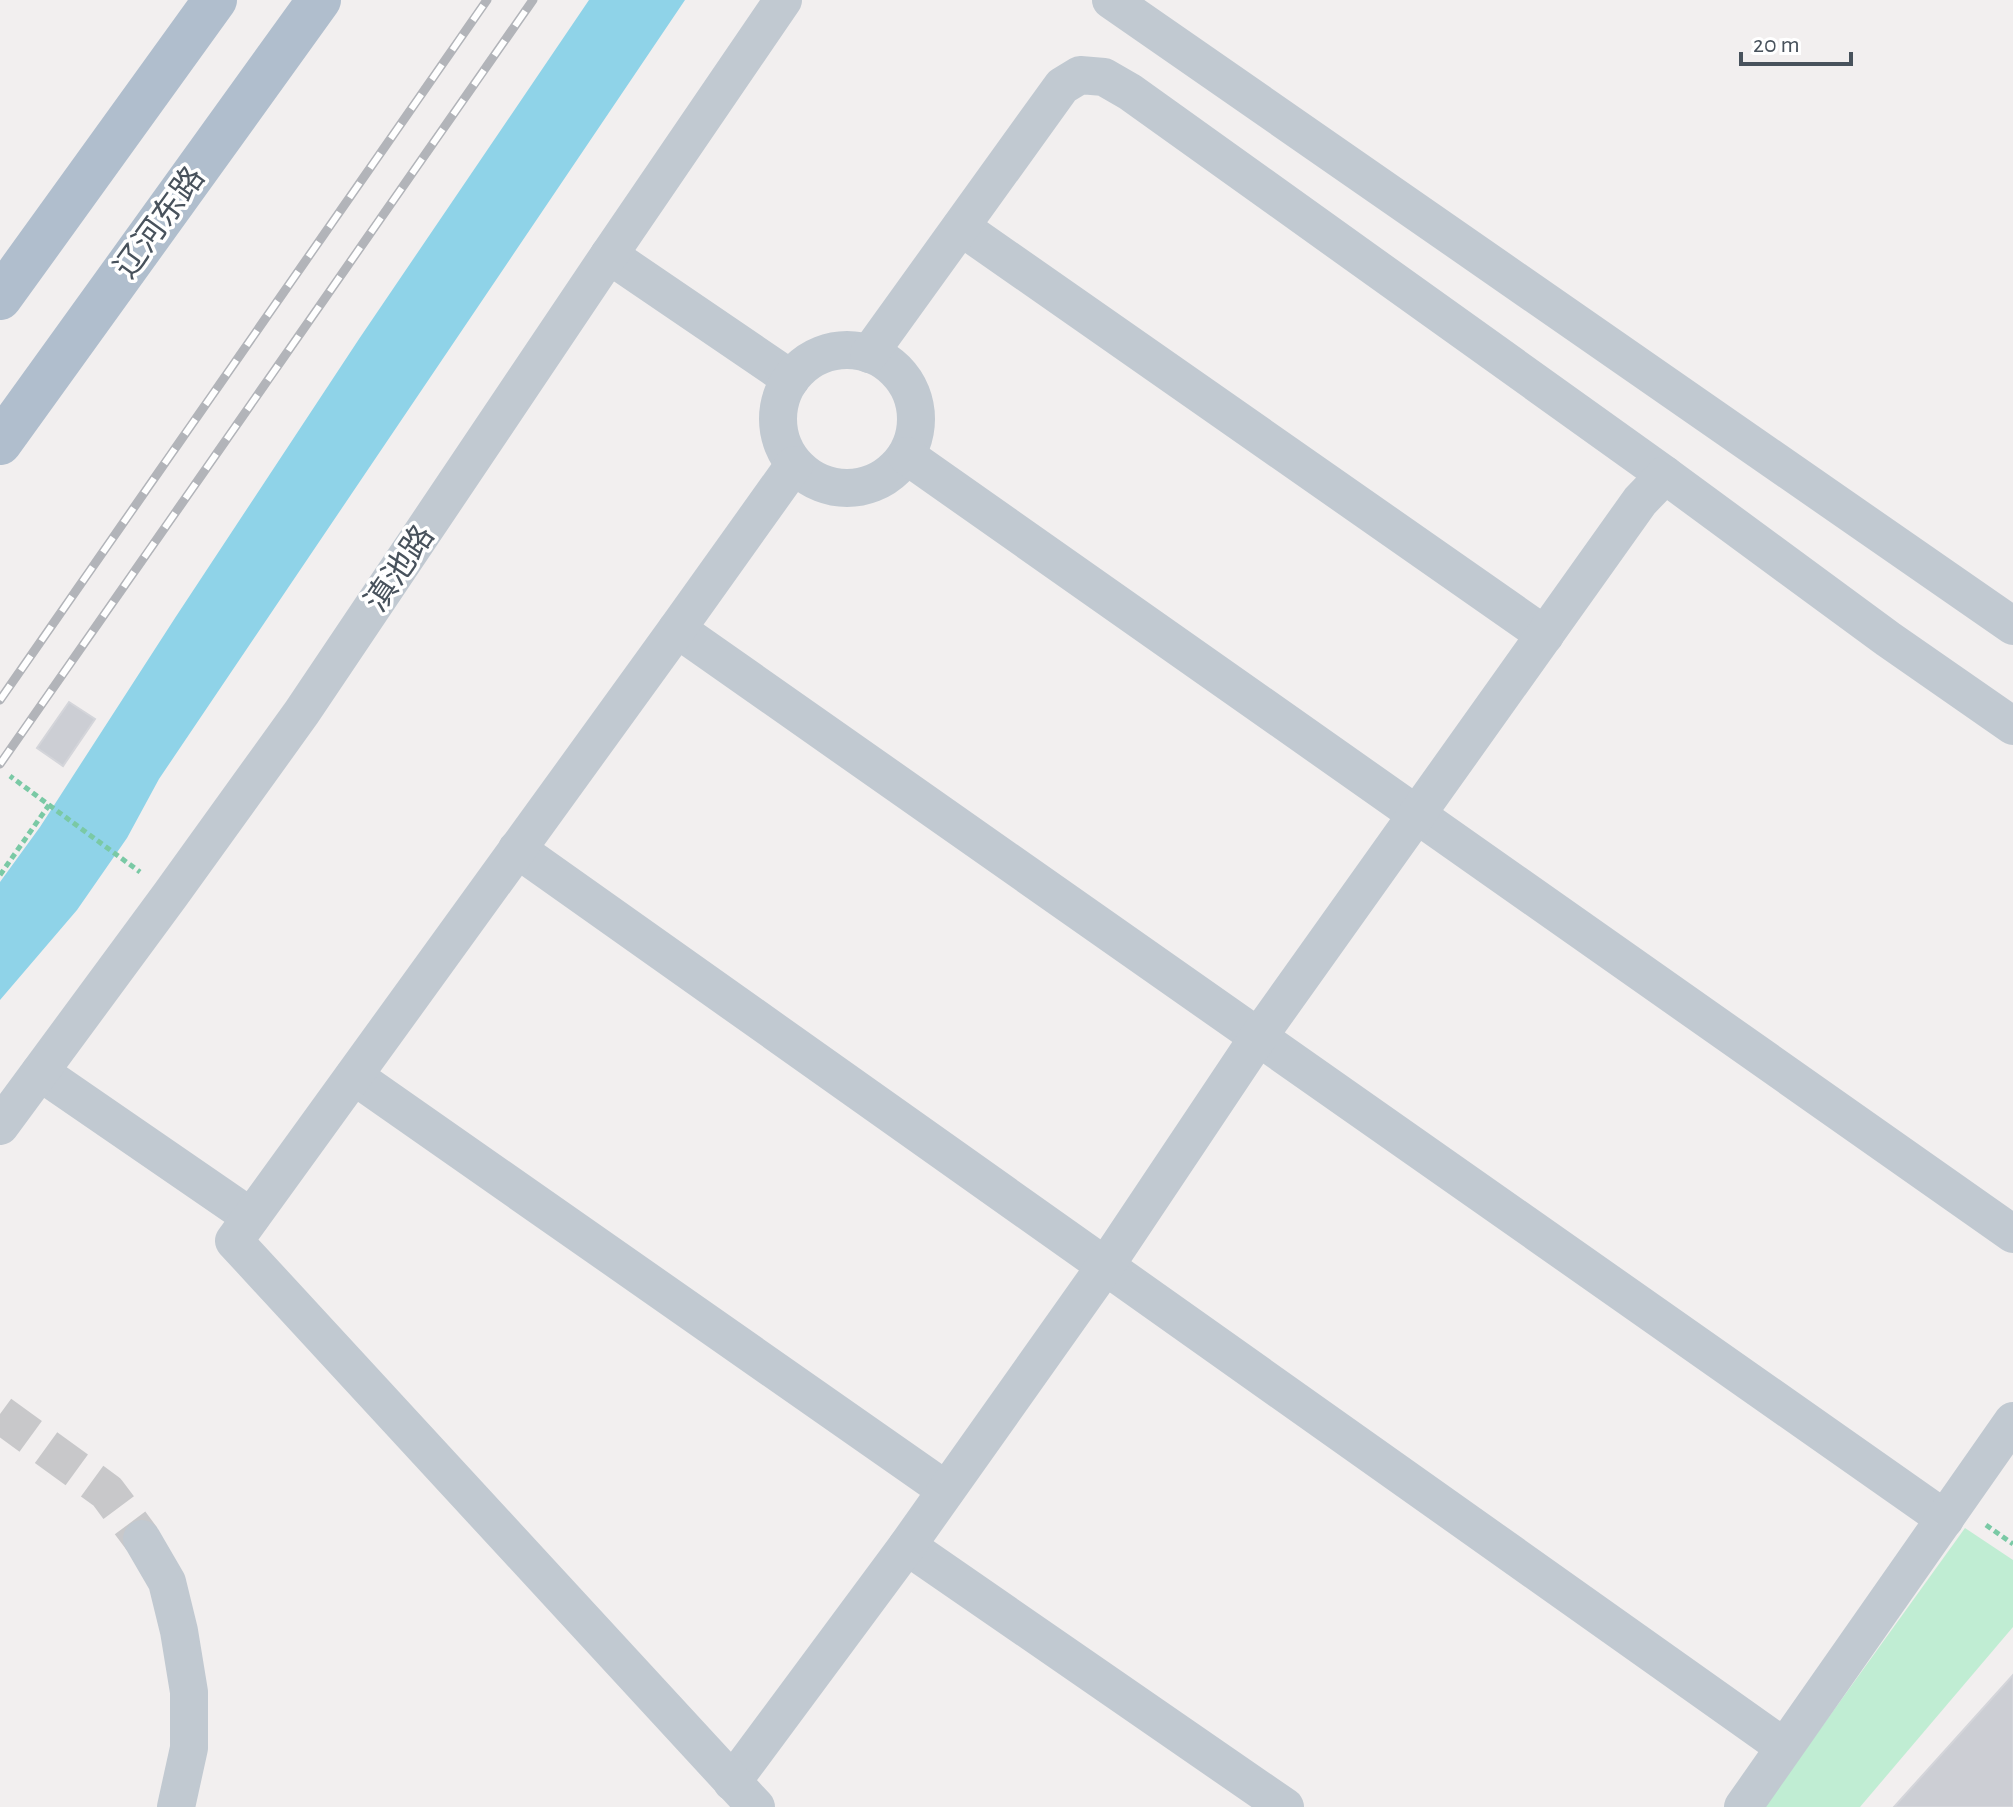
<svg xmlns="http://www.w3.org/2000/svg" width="2013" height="1807" viewBox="0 0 2013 1807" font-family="'Alegreya Sans','Noto Sans SC',sans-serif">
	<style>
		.green { fill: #c0edd3 }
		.water { fill: #8fd3e8 }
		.building { fill: #ccced4; stroke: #d4d5da; stroke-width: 2 }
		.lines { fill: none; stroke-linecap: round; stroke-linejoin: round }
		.minor-tunnel { stroke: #c8c8ca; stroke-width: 38; stroke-dasharray: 38 19; stroke-linecap: butt }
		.path { stroke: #7ac9a5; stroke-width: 5; stroke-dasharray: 6 4; stroke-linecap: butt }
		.minor { stroke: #c1c9d1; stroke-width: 38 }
		.major { stroke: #b0becd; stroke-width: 44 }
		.rail-casing { stroke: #b2b4b9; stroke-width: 9 }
		.rail { stroke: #fff; stroke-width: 6; stroke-dasharray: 18; stroke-linecap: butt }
		.labels { text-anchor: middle; stroke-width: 7; stroke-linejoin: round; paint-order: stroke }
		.street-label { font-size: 32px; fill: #48525c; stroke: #fff }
	</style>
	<rect width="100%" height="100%" fill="#f2efef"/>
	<polygon class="green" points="1965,1528 2013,1560 2013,1627 1860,1807 1764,1807"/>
	<polygon class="water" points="589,0 685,0 159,779 127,838 77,910 0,1000 0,882 40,827 175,618 359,339"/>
	<g class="building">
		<polygon points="69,702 95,719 63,766 37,748"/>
		<polygon points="2013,1675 2013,1807 1894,1807"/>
	</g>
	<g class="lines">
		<polyline class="minor-tunnel" points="0,1414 107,1492 142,1539"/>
		<g class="path">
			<polyline points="49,805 140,872"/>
			<polyline points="0,875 49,805 10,776"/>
			<polyline points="1986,1525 2013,1544"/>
		</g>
		<g class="minor">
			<polyline points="1111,0 2013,626"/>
			<polyline points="961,227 1545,635"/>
			<polyline points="609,255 791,379"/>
			<circle cx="847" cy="419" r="69"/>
			<polyline points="869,354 1062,86 1080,75 1104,77 1130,92 1665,475"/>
			<polyline points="907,456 2013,1234"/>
			<polyline points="677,629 1945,1519"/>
			<polyline points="517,849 1784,1747"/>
			<polyline points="40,1072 251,1217"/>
			<polyline points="354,1076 946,1490"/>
			<polyline points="0,1126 171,894 302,712 609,255 783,0"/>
			<polyline points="142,1539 167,1582 179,1631 189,1692 189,1748 176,1807"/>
			<polyline points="907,1546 1285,1807"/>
			<polyline points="732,1782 907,1546 1106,1265 1259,1036 1640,501 1665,475 1888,639 2013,726"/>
			<polyline points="756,1807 234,1241 677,629 794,465"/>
			<polyline points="1743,1807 2013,1421"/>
		</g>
		<g class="major">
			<polyline points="0,298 215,0"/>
			<polyline points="0,443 319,0"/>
		</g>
		<g class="rail-casing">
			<g id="rail">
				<polyline points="0,700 487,0"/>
				<polyline points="0,764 533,0"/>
			</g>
		</g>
		<use href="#rail" class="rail"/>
	</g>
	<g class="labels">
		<g class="street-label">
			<text transform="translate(159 222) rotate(-54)" y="11">辽河东路</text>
			<text transform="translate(399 568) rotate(-56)" y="11">滇池路</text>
		</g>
	</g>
	<path d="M1741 52v12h110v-12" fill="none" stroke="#48525c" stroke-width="4"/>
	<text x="1753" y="52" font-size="24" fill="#48525c" stroke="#ffffff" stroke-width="6" paint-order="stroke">20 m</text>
</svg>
